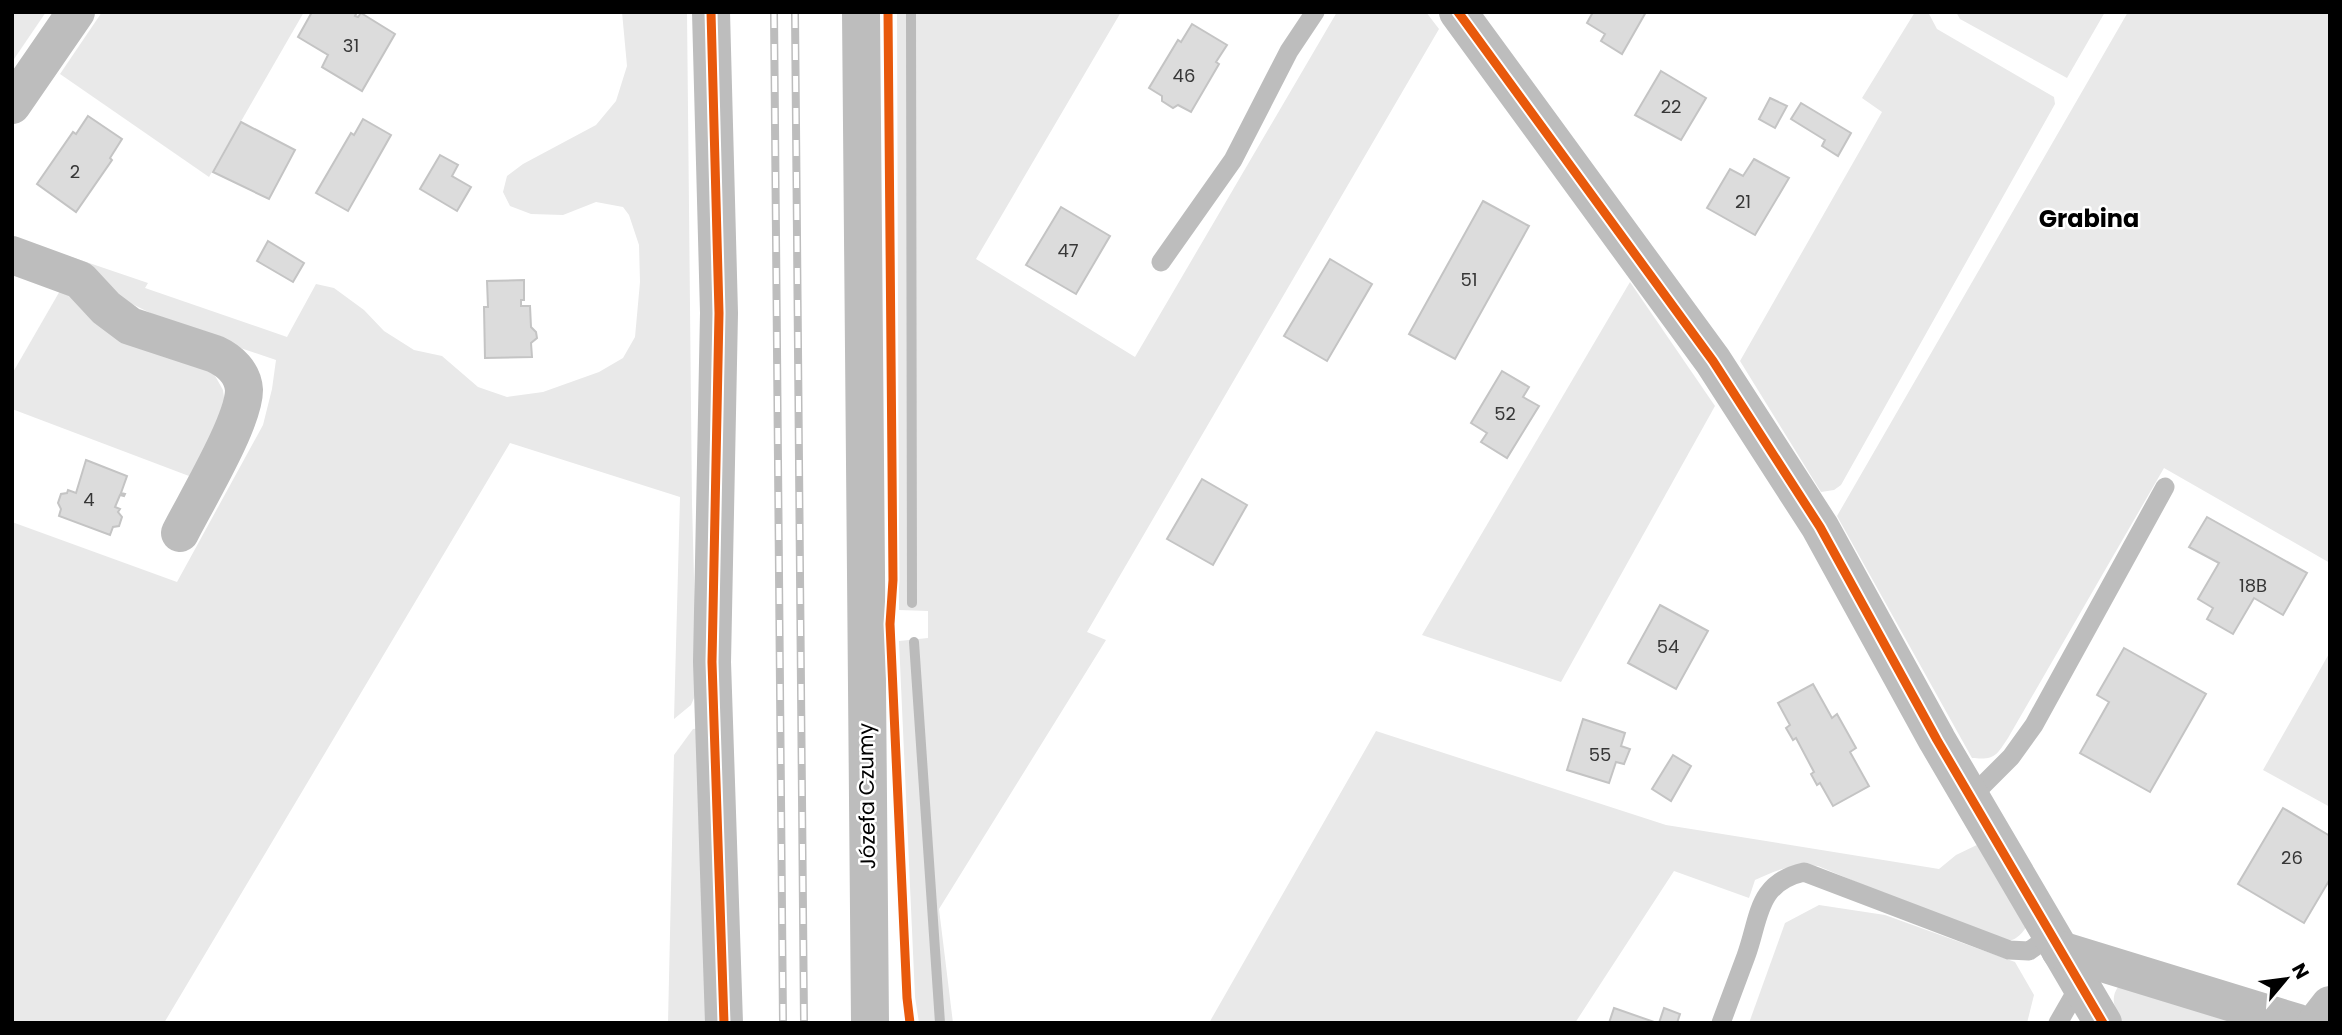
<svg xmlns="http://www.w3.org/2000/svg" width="2342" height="1035" viewBox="0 0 2342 1035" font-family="Poppins,sans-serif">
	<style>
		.green { fill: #e9e9e9 }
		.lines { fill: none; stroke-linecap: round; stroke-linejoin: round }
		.stream { stroke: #bbb; stroke-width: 10 }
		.building { fill: #dcdcdc; stroke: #c4c4c4; stroke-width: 2 }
		.lane { stroke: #bdbdbd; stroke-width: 19 }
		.street { stroke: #bdbdbd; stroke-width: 38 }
		.rail-casing { stroke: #bdbdbd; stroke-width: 8 }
		.rail { stroke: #fff; stroke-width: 5; stroke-dasharray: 16; stroke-linecap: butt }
		.cycleway-casing { stroke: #fff; stroke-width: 13 }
		.cycleway { stroke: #e8590c; stroke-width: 9 }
		.labels { text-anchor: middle; stroke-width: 5; stroke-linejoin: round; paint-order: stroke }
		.number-label { font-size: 18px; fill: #373737 }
		.street-label { font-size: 21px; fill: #000; stroke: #fff }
		.quarter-label { font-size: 24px; font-weight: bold; fill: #000; stroke: #fff }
	</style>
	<rect width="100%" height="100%" fill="#fff"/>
	<g class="green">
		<polygon points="12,12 46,12 12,62"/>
		<polygon points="102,12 304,12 209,177 60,74"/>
		<polygon points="622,12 687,12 692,503 697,691 691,705 674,719 680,497 510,443 164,1023 12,1023 12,522 177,582 263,425 272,389 276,360 181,328 132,304 48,249 148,283 145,288 287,337 316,284 334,288 364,310 384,331 414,350 442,356 478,387 507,397 543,392 599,372 623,358 635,337 640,282 639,245 629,215 623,207 596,202 563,215 531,214 510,206 503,192 507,176 523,164 596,125 616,101 627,66"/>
		<polygon points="897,12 1121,12 976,259 1135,357 1337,12 1426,12 1439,29 1087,632 1106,640 939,909 953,1023 919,1023 915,997 899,641 928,638 928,611 899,610"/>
		<polygon points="1915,12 1928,12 1937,29 2054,97 2055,104 1841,485 1834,490 1821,492 1740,361 1882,112 1862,98"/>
		<polygon points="1956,12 2105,12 2067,78 1960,19"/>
		<path d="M2128,12H2330V563L2164,468L2008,738C1996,756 1995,760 1972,758L1837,516Z"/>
		<polygon points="1630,282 1715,406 1561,682 1422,635"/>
		<polygon points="61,289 214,374 223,390 226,412 189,476 12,409 12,374"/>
		<polygon points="2330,652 2330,807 2263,770"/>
		<polygon points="702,728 707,1023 668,1023 674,755 693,729"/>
		<path d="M1376,731L1666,825L1939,869L1956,855L1981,843L2028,925C2015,943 2010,943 1990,938L1818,866C1792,864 1778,869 1755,880L1749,898L1674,871L1575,1023H1209Z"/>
		<polygon points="1819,905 1885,915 2015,962 2034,995 2027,1023 1749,1023 1785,923"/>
		<path d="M2118,987L2252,1023H2123C2116,1010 2109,1000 2118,987Z"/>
	</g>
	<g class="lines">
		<g class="stream">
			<polyline points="911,14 912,603"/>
			<polyline points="914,642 940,1023"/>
		</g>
	</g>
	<g class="building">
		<polygon points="312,12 357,12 355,16 358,17 361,13 395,34 362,91 322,67 328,55 298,37"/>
		<polygon points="1593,12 1646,12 1622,54 1601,41 1605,34 1587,23"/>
		<polygon points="1192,24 1227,45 1216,62 1219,64 1191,112 1178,105 1173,108 1162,101 1162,96 1149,88 1178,40 1181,42"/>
		<polygon points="1661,71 1706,98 1681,140 1635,115"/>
		<polygon points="1770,98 1787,106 1775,128 1759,119"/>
		<polygon points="1801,103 1851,133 1838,156 1822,146 1825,140 1791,119"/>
		<polygon points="88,116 122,139 110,158 112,160 76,212 37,184 73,132 76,134"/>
		<polygon points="363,119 391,135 348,211 316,193 351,133 354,135"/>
		<polygon points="241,122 295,150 269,199 213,172"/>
		<polygon points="440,155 458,165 452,176 471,187 457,211 420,189"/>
		<polygon points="1754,159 1789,178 1755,235 1707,208 1730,169 1743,176"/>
		<polygon points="1483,201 1529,226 1455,359 1409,334"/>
		<polygon points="1061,207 1110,236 1076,294 1026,265"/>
		<polygon points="268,241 304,263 293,282 257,261"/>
		<polygon points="1330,259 1372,284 1327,361 1284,336"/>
		<polygon points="524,280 524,300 521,300 521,306 530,306 531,327 536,332 537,338 531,343 532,357 485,358 484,307 488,307 487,281"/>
		<polygon points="1502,371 1529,387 1523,397 1539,406 1507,458 1481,442 1487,433 1471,423"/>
		<polygon points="86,460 127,476 121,493 125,494 124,496 120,495 115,507 120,509 118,512 122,517 119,526 113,527 110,535 59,516 61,509 58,503 61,494 67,493 68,490 76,493"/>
		<polygon points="1202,479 1247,505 1213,565 1167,539"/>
		<polygon points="2207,517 2307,573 2283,615 2254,598 2233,634 2207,619 2213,608 2198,599 2219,563 2189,547"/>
		<polygon points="1660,605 1708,631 1676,689 1628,663"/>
		<polygon points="2124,648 2206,694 2150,792 2080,753 2109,702 2097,695"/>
		<polygon points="1813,684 1832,718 1837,714 1856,748 1850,752 1869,786 1833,806 1820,783 1817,785 1811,774 1814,772 1796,738 1793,740 1786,728 1790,725 1778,703"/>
		<polygon points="1583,719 1625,733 1621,746 1630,749 1624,764 1616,762 1609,783 1567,770"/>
		<polygon points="1673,755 1691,766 1671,801 1652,789"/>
		<polygon points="2283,808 2330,836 2330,879 2304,923 2238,884"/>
		<polygon points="1614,1008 1657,1023 1609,1023"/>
		<polygon points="1664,1008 1680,1014 1677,1023 1659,1023"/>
	</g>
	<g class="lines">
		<g class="lane">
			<polyline points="1161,262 1233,160 1289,51 1315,12"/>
			<polyline points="1971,797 2011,757 2034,725 2165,487"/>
			<path d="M1721,1023C1729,1001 1738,978 1746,956C1760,918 1756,883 1804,872L2009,950L2029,951L2053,934"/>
			<polyline points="2058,1023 2081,983"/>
		</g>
		<g class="street">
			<polyline points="711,12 719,313 712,662 724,1023"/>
			<polyline points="861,12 870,1023"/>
			<polyline points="1458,12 1713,361 1820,527 1937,740 2103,1023"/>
			<polyline points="12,105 76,12"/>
			<path d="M12,255L80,280L106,308L130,326L215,354C230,361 243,373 244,390C244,422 196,501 180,533"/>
			<polyline points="2060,950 2298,1023"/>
			<polyline points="2316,1023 2330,1005"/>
		</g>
		<g class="rail-casing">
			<g id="rail">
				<polyline points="774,12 783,1023"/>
				<polyline points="795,12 804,1023"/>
			</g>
		</g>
		<use href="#rail" class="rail"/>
		<g class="cycleway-casing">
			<g id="cycleway">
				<polyline points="711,12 719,313 712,662 724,1023"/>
				<polyline points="888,12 893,580 890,624 907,998 910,1023"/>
				<polyline points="1458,12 1713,361 1820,527 1937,740 2103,1023"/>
			</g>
		</g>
		<use href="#cycleway" class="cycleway"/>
	</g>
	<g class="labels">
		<g class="number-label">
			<text x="351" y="52">31</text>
			<text x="1184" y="82">46</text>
			<text x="1671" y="113">22</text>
			<text x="75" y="178">2</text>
			<text x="1743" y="208">21</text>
			<text x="1068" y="257">47</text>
			<text x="1469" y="286">51</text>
			<text x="1505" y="420">52</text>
			<text x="89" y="506">4</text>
			<text x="2253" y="592">18B</text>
			<text x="1668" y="653">54</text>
			<text x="1600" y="761">55</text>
			<text x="2292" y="864">26</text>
		</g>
		<g class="street-label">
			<text transform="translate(867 796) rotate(-91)" y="7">Józefa Czumy</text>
		</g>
		<g class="quarter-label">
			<text x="2089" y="227">Grabina</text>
		</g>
	</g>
	<rect width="2342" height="1035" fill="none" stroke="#000000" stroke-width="28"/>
	<g transform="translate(2286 979) rotate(61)" stroke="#ffffff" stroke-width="5" paint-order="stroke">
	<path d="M0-5L12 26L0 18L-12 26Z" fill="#000000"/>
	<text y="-10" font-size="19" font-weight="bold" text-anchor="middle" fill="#000000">N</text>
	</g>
</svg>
